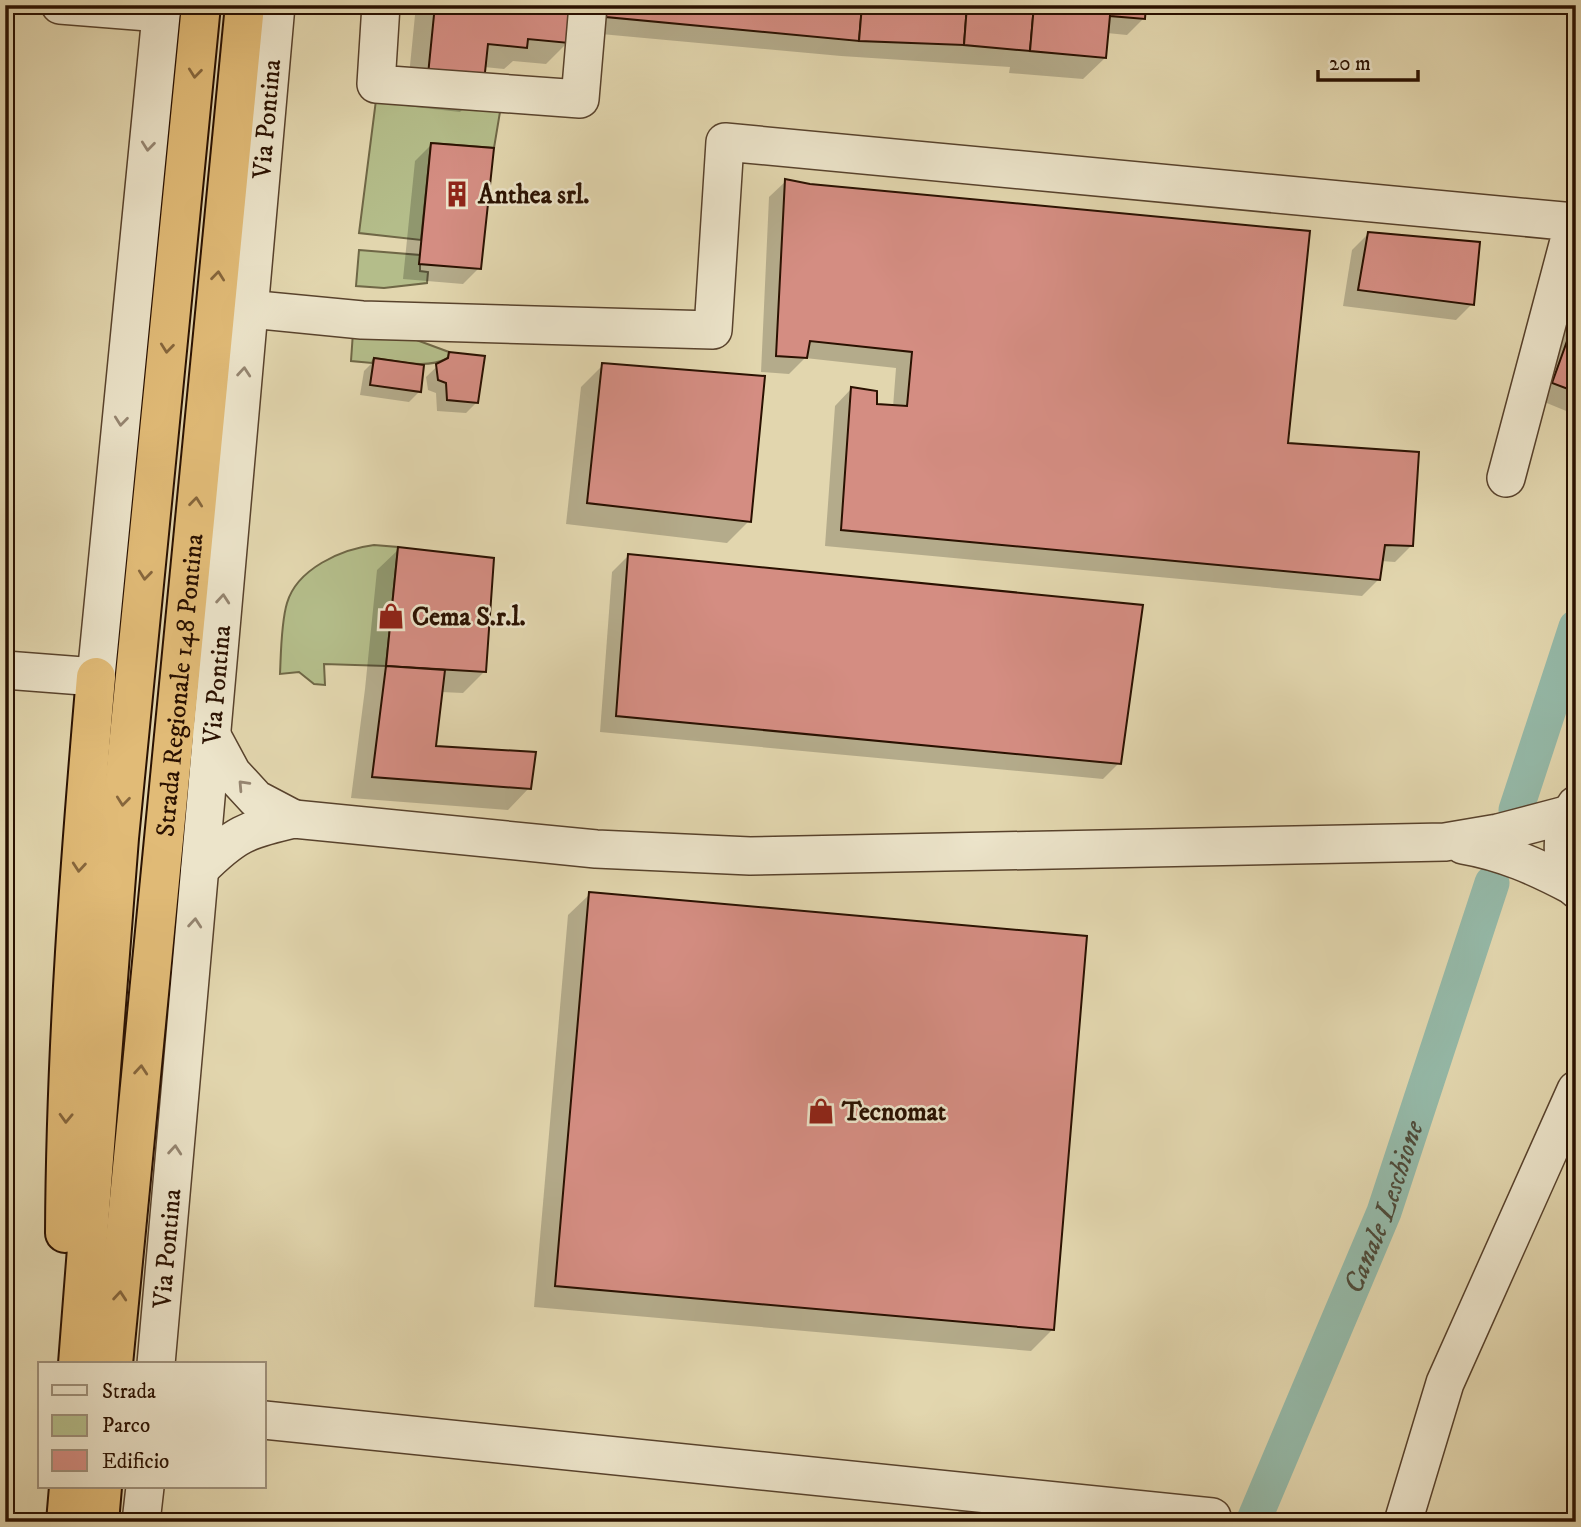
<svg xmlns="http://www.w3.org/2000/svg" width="1581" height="1527" viewBox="0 0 1581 1527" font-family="'IM FELL DW Pica',serif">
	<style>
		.green { fill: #b4bd8a; stroke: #6f6746; stroke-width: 2 }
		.shadow { fill: #0003 }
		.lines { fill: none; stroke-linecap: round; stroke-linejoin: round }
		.canal { stroke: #95b9a8; stroke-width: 35 }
		.building { fill: #d48d82; stroke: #2a1101; stroke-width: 2 }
		.minor-casing { stroke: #58422c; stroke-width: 40 }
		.highway-casing { stroke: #2a1101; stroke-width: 42 }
		.minor { stroke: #ece4ca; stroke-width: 37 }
		.highway { stroke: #e1bb77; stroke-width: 38 }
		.oneway { stroke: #86663c }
		.oneway2 { stroke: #958570 }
		.labels { text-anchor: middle; stroke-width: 5; stroke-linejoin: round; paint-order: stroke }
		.street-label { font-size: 26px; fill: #2a1101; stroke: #ece4ca }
		.poi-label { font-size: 26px; font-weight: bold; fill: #2a1101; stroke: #ece4ca; text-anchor: start }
		.water-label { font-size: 28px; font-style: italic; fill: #4f4c3b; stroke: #ece4ca }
	</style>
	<rect width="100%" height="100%" fill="#e2d6ae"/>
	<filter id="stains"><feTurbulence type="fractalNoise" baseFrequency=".00286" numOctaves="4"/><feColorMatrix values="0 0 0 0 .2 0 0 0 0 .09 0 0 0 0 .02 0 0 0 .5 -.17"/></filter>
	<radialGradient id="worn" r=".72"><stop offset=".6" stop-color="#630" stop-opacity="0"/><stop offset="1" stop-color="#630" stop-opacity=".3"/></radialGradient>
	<g class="green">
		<polygon points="377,92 501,106 494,148 431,143 421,240 359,233"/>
		<polygon points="359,250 420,255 420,271 428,272 427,283 384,288 356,286"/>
		<path d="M353,332L403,335L449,352L448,358C425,370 399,361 374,358L372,363L351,361Z"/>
		<path d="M374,545L398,547L386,666L324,664L325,685L314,684L299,672L280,674C281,653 281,623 287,603C297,569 341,549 374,545Z"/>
	</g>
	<g class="shadow">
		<polygon points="416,5 572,5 568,42 546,64 513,61 504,69 484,67 482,90 460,112 406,106"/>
		<polygon points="593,5 1144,5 1143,19 1127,35 1107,33 1105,58 1083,79 1009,73 1010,67 841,56 590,33"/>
		<polygon points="432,144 479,268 463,284 403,279 415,161"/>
		<polygon points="786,181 1286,445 1411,546 1395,562 1381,561 1379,579 1362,596 825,546 835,406 851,389 875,406 893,407 896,368 805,358 789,374 761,372 769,197"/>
		<polygon points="1369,233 1472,304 1456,320 1343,306 1352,250"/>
		<polygon points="1576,291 1576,415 1537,399"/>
		<polygon points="450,354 477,402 466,413 437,411 436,393 428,390 426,377"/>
		<polygon points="375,360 420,391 409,402 360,395 364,371"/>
		<polygon points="603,365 749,521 727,543 566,524 581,387"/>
		<polygon points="399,549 485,671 463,693 441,692 434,748 529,788 508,810 351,798 365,689 377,570"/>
		<polygon points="628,556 1119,763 1103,779 600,732 612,572"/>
		<polygon points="590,894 1053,1329 1031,1351 534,1307 568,915"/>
		<polygon points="970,1500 1078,1522 948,1522"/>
	</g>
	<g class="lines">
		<g class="canal">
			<polyline points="1516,810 1576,627"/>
			<path id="s1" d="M1253,1522L1384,1212L1492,883"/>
		</g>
	</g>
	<g class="building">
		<polygon points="435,5 573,5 569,43 528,39 527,48 488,44 483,91 427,85"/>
		<polygon points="607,5 862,5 859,41 606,17"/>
		<polygon points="862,5 967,5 964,45 859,41"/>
		<polygon points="967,5 1034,5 1030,51 964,45"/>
		<polygon points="1034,5 1111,5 1106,58 1030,51"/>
		<polygon points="1111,5 1146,5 1145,19 1110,16"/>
		<polygon points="431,143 494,148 481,269 419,264"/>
		<polygon points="785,179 810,184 1310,231 1288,443 1419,452 1413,546 1385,545 1380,580 841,530 851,387 877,391 877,404 907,406 912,352 810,341 807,358 776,356"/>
		<polygon points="1368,232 1480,242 1474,305 1358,290"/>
		<polygon points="1576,316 1576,392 1552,383"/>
		<polygon points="449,352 485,356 478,403 447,400 446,383 438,380 436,364 448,358"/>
		<polygon points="374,358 424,365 421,392 370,385"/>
		<polygon points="602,363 765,376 751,522 587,503"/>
		<polygon points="398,547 494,558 486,672 386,666"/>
		<polygon points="628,554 1143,605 1121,764 616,716"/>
		<polygon points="386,666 445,670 436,746 536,752 531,789 372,777"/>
		<polygon points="589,892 1087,936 1054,1330 555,1286"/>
		<polygon points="969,1498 1080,1522 967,1522"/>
	</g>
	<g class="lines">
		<g class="minor-casing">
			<g id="minor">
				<polyline points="60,5 161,13"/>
				<polyline points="381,5 376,84 580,99 588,5"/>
				<polyline points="249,309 362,320 713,330 725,142 1574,222 1506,478"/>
				<polyline points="5,670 96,677 162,5"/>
				<polyline points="211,734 232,773 256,799 294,819"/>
				<path d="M1576,805C1559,830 1559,865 1576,889"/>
				<path d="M1463,845C1504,852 1537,867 1573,886"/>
				<path d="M200,869C235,834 246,830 294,819L596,849L750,856L1445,842L1498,833L1570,814"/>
				<path id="s2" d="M156,1364L276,5"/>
				<polyline points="264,1420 1212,1517"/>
				<polyline points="141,1522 145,1487"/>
				<polyline points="1403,1522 1445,1383 1576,1090"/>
			</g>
		</g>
		<g class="highway-casing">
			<g id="highway">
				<path d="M65,1233C66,1047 80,862 96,677"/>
				<polyline points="78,1364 119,838 201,5"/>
				<path id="s3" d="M113,1364L245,5"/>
				<polyline points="66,1522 69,1487"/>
				<polyline points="99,1522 102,1487"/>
			</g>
		</g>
		<use href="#minor" class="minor"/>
		<use href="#highway" class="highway"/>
	</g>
	<defs><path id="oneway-chevron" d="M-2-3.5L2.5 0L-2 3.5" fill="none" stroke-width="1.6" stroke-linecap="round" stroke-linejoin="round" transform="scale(1.75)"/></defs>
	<g class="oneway">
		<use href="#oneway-chevron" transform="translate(195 73) rotate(96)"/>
		<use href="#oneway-chevron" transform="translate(218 276) rotate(-84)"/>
		<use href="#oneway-chevron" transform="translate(167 348) rotate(96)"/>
		<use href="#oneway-chevron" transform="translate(196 502) rotate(-84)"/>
		<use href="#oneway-chevron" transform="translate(145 575) rotate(96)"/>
		<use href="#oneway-chevron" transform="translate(123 801) rotate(96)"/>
		<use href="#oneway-chevron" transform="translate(79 867) rotate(95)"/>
		<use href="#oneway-chevron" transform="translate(141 1070) rotate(-85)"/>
		<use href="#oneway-chevron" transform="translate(66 1118) rotate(92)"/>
		<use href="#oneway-chevron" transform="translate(120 1296) rotate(-85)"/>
	</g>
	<g class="oneway2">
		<use href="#oneway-chevron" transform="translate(148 146) rotate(96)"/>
		<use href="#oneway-chevron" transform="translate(244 372) rotate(-85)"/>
		<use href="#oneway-chevron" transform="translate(121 421) rotate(96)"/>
		<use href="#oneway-chevron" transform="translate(223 599) rotate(-85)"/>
		<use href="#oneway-chevron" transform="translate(243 785) rotate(-133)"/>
		<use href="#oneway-chevron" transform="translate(195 923) rotate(-85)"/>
		<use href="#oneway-chevron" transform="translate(175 1150) rotate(-85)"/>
	</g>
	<defs>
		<g id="building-bare" transform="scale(2.1)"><path d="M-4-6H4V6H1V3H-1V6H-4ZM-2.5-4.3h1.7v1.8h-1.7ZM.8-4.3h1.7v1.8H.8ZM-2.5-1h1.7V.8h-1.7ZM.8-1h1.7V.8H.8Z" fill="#8f2418" stroke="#ece4ca" stroke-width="2.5" paint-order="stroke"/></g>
		<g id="shop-bare" transform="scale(2.1)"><path d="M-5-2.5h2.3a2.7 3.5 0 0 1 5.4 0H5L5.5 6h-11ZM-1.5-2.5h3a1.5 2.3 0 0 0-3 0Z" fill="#8f2418" stroke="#ece4ca" stroke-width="2.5" paint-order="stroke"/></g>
	</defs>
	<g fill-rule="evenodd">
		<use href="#building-bare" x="457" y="194"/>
		<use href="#shop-bare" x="391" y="616"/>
		<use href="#shop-bare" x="821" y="1111"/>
	</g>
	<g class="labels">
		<g class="street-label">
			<text dy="9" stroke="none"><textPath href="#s2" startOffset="1250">Via Pontina</textPath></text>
			<text dy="9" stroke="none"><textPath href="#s3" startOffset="682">Strada Regionale 148 Pontina</textPath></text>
			<text dy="9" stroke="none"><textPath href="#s2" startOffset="682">Via Pontina</textPath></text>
			<text dy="9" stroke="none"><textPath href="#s2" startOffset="116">Via Pontina</textPath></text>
		</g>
		<g class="poi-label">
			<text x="478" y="203">Anthea srl.</text>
			<text x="412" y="625">Cema S.r.l.</text>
			<text x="842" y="1120">Tecnomat</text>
		</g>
		<g class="water-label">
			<text dy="10" stroke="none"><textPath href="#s1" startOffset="341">Canale Leschione</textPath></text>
		</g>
	</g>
	<rect width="1581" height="1527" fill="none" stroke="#e2d6ae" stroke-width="28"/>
	<rect x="7" y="7" width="1567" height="1513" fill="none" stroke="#2a1101" stroke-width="3.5"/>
	<rect x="14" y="14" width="1553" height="1499" fill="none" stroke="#2a1101" stroke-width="2"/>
	<rect x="38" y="1362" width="228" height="126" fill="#ece4ca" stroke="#9e907a" stroke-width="2"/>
	<rect x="52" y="1385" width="35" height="10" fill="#ece4ca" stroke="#9e907a" stroke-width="2"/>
	<text x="102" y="1398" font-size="21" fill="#2a1101">Strada</text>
	<rect x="52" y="1415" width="35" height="21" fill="#b4bd8a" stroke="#9e907a" stroke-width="2"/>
	<text x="102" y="1432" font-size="21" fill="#2a1101">Parco</text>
	<rect x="52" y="1450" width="35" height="21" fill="#d48d82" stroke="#9e907a" stroke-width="2"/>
	<text x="102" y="1468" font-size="21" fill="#2a1101">Edificio</text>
	<path d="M1318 70v10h100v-10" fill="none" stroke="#2a1101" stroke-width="3.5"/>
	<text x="1329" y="70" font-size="21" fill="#2a1101" stroke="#ece4ca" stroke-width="5" paint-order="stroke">20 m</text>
	<rect width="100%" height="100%" filter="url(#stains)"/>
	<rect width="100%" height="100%" fill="url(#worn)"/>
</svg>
